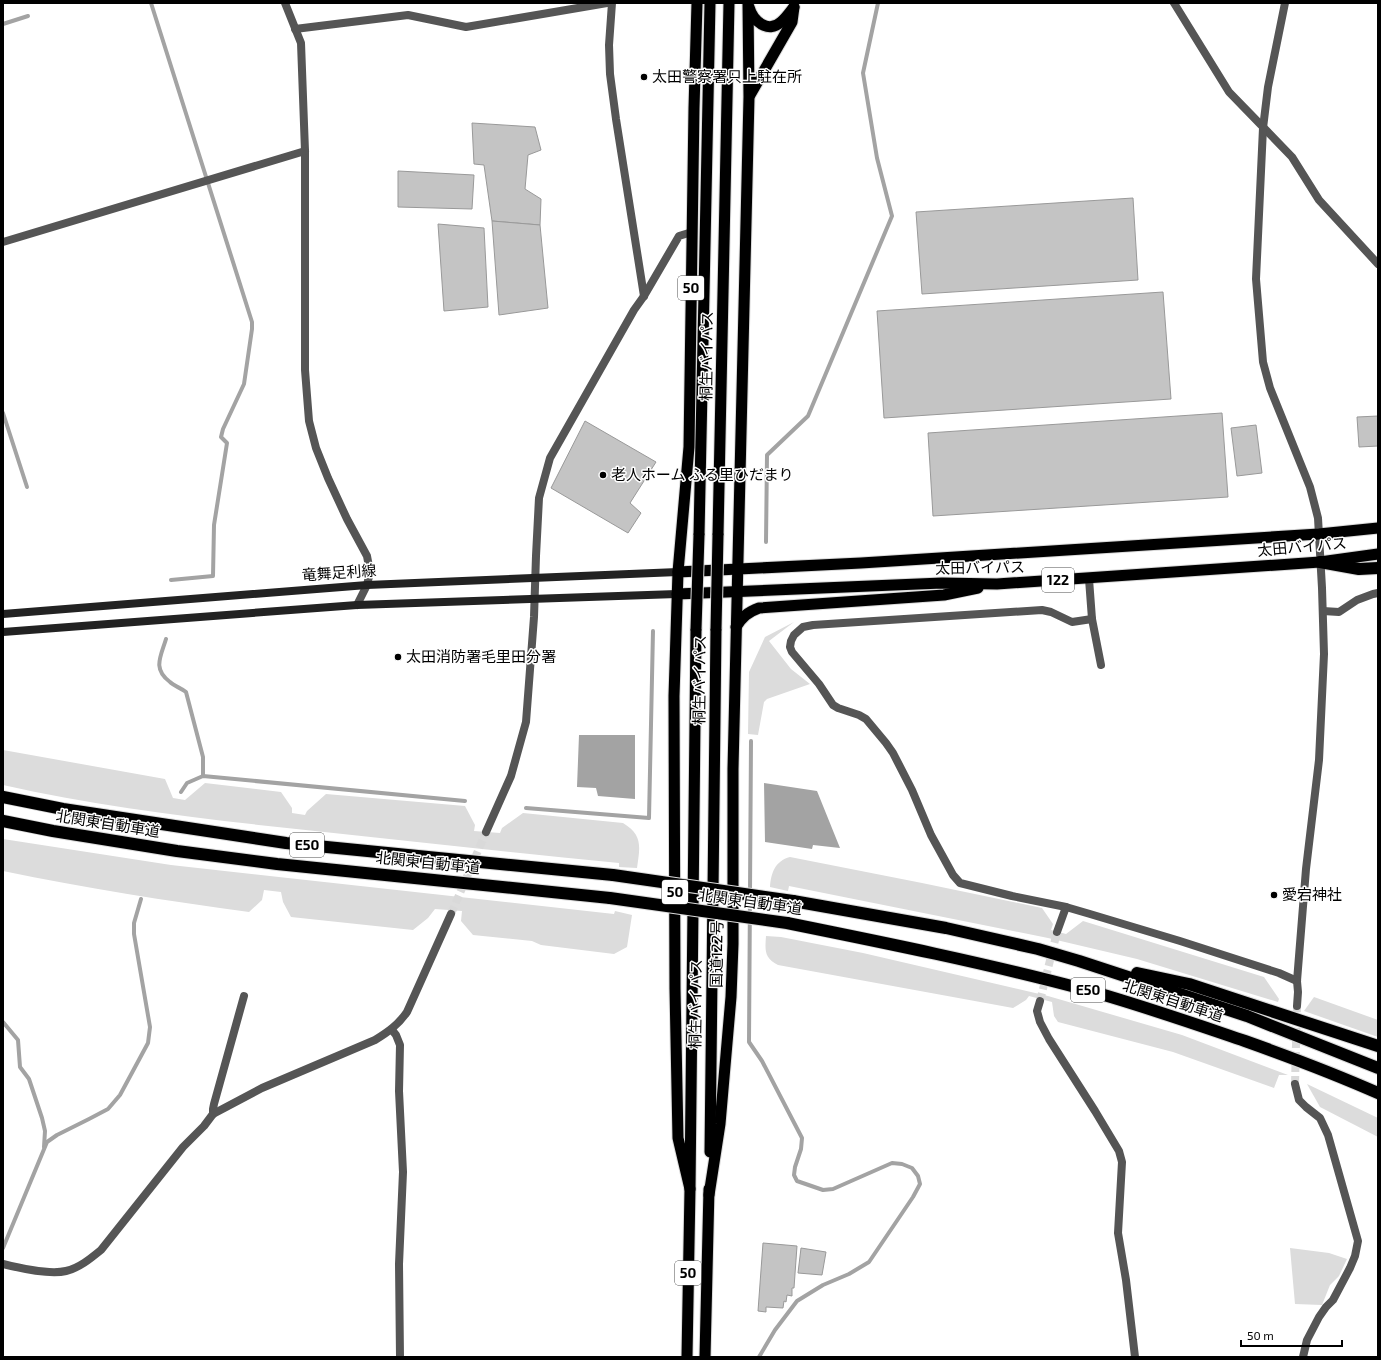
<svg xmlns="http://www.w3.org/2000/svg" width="1381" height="1360" viewBox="0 0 1381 1360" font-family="'Exo 2','Noto Sans JP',sans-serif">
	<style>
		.green { fill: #dcdcdc }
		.water { fill: #a3a3a3 }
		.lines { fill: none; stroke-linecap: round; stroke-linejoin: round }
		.stream { stroke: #a3a3a3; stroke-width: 4 }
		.building { fill: #c4c4c4; stroke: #999 }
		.minor-tunnel { stroke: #d9d9d9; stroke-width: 8; stroke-dasharray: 8 4; stroke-linecap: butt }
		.trunk-casing { stroke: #dbdbdb; stroke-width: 13 }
		.motorway-casing { stroke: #dbdbdb; stroke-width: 14 }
		.minor { stroke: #555; stroke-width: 8 }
		.secondary { stroke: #222; stroke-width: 8 }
		.trunk { stroke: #000; stroke-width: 11 }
		.motorway { stroke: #000; stroke-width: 12 }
		.trunk-bridge-casing { stroke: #dbdbdb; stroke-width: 13; stroke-linecap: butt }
		.motorway-bridge-casing { stroke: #dbdbdb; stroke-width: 14; stroke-linecap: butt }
		.trunk-bridge { stroke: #000; stroke-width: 11 }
		.motorway-bridge { stroke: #000; stroke-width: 12 }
		.poi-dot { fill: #000; stroke: #fff; stroke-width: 1.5 }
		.labels { text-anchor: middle; stroke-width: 3; stroke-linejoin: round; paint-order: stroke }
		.shield { fill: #fff; stroke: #4c4c4c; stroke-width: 1 }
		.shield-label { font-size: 14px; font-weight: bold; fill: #000 }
		.poi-label { font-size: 15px; fill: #000; stroke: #fff; text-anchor: start }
		.street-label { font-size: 15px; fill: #000; stroke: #fff }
	</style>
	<rect width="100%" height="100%" fill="#fff"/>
	<g class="green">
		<polygon points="794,622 769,641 791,669 810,684 767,699 764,702 758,735 748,734 749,672 765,637"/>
		<path d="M3,750L165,779L173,798L185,800L205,783L281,792L292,808V813L305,815L307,811L326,794L465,806L475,825L474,831L500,833L502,828L523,813L623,823C643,835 640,847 637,868L619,867V863C517,853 416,842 315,831C211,820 105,808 3,785Z"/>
		<path d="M3,839L171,865L614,914L615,911L632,915L627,947L614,954L541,945L532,941L473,935L461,921L462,911L435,909L428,918L413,930L291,917L283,902L281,892L264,890L262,900L249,912C167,901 85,888 3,871Z"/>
		<path d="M790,857L922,883L1042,908L1053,924L1051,930L1066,934L1083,921L1264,977L1279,999L1278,1002L1137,959L1048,938L789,886L788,891L770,887C771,873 775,861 790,857Z"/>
		<path d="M766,936L781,937L863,953L1048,996L1182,1035L1288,1075H1279L1274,1088L1173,1052L1058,1022L1054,1016L1052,1002L1029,996L1026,1000L1013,1008L778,965C764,958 765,950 766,936Z"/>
		<polygon points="1314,997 1378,1020 1378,1037 1304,1011"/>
		<polygon points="1307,1084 1378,1118 1378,1137 1320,1107"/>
		<polygon points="1290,1248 1329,1253 1347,1259 1339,1276 1330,1285 1322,1305 1295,1304"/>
	</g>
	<g class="water">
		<polygon points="579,735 635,735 635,799 598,796 596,788 577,787"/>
		<polygon points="764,783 817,791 840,848 813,845 812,849 765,842"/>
	</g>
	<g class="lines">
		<g class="stream">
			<polyline points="151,3 252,322 252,329 244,384 223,429 221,437 227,443 214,525 213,576 171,580"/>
			<polyline points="3,24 28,16"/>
			<polyline points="3,413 27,487"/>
			<polyline points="766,542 767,455 808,416 892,216 877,158 863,73 878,3"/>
			<path d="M166,639C161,656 152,669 170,682C174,686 181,688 186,692L203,757V776"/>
			<polyline points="751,741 749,1042 762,1061 802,1138 801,1149 795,1167 794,1175 797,1181 823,1190 833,1189 892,1163 902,1164 912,1168 918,1176 920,1184 913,1197 869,1262 849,1274 823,1285 797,1301 775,1330 759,1357"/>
			<polyline points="181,792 187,783 203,776 465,801"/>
			<polyline points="526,808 649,818 653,631"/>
			<polyline points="3,1022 18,1040 20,1067 29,1079 42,1118 45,1131 44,1147"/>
			<polyline points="3,1248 47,1142 57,1135 89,1119 108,1109 120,1095 148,1043 150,1027 134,934 134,923 141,899"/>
		</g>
	</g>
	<g class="building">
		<polygon points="472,123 535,127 541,150 528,155 525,189 541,199 540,225 492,221 484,165 474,164"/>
		<polygon points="398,171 474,175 472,209 398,207"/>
		<polygon points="1133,198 1138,280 922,294 916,212"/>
		<polygon points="492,221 540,225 548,308 499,315"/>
		<polygon points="438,224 484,228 488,307 444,311"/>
		<polygon points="1163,292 1171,399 884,418 877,311"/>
		<polygon points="1222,413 1228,497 933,516 928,433"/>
		<polygon points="1378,416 1378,446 1359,447 1357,417"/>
		<polygon points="585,421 656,462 630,503 641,513 628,533 551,488"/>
		<polygon points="1256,425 1262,473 1237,476 1231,428"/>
		<polygon points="763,1243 797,1246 794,1288 792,1288 792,1296 787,1295 786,1302 784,1301 783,1308 766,1307 766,1312 758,1311"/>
		<polygon points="801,1248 826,1252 822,1275 798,1273"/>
	</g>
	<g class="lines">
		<g class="minor-tunnel">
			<polyline points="451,914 486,832"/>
			<polyline points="1040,1001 1057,932"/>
			<polyline points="1295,1084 1297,1006"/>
		</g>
		<g class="trunk-casing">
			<g id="trunk">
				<path d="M749,7C753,21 768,34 781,22C786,18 790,12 794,7"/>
				<polyline points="750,95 792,22 794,7"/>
				<polyline points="699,535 710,3"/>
				<polyline points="718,535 729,3"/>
				<polyline points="678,572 861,563 1319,534 1378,528"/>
				<polyline points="677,594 942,583 997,584 1320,562 1378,554"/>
				<path d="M736,627C742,617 748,612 759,608L944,595L978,588"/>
				<polyline points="710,1152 716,629"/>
				<polyline points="690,1189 678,1138 675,989 674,696 678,572 689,447 694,108 697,3"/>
				<polyline points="709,1195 720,1124 731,997 733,944 733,769 749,97 748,3"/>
				<polyline points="687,1357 690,1189 696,629"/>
				<polyline points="705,1357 709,1189"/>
			</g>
		</g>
		<g class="motorway-casing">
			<g id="motorway">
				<polyline points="1320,562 1359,569 1378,568"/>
				<polyline points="3,797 63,809 286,843 613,875"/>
				<polyline points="3,821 53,831 177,851 277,864 610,898"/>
				<polyline points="793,901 946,928 1038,949 1079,961 1247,1016 1378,1068"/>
				<path d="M787,923C886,943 985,963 1083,989C1138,1004 1192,1023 1245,1041C1290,1057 1335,1074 1378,1093"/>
				<polyline points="1137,973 1189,984 1378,1046"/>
			</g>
		</g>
		<g class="minor">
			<polyline points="285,3 301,43 305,151 305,370 309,421 316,448 328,478 347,519 367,556 370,572 367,585 357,605"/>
			<polyline points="612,3 609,45 610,74 616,119 644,296"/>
			<polyline points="1174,3 1229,92 1292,157 1319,200 1378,264"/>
			<polyline points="1285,3 1268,87 1263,128 1256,279 1263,362 1270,388 1310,487 1318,518 1322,588 1324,654 1319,760 1306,869 1297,981 1298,992 1297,1006"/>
			<polyline points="295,29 408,15 466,27 607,3"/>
			<polyline points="3,242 305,151"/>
			<polyline points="1089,579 1092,619 1101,665"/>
			<polyline points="1323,611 1339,612 1357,600 1373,594 1378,593"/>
			<polyline points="1092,619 1072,622 1051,612 1042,610 813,625 803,627 794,635 791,641 790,647 792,652 819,684 833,705 838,708 859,715 866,719 886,743 893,753 912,790 931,835 953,875 960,883 1012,896 1066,907 1090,914 1180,941 1279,973 1297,981"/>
			<polyline points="486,832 511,776 526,722 534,617 536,556 539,498 550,458 634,310 644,296 679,236 692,232"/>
			<polyline points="1057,932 1066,907"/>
			<polyline points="1040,1001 1037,1011 1040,1022 1049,1039 1095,1111 1119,1151 1122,1162 1118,1233 1126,1280 1135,1357"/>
			<polyline points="392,1030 396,1035 400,1045 399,1091 403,1172 399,1264 400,1357"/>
			<polyline points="1295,1084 1299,1100 1306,1107 1320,1118 1328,1135 1358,1241 1355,1256 1350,1268 1333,1300 1326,1307 1319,1317 1307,1340 1303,1357"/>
			<polyline points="213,1114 213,1109 214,1104 244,996"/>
			<path d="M3,1264C19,1268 50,1275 66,1271C79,1268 90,1259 101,1250L183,1147L204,1126L213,1114L262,1088L375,1040C388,1032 398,1025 407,1012L451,914"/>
		</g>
		<g class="secondary">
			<polyline points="3,614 367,585 678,572"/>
			<polyline points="3,632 357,605 677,594"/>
		</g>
		<use href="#trunk" class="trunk"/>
		<use href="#motorway" class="motorway"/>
		<g class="trunk-bridge-casing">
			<g id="trunk-bridge">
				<polyline points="696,629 699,535"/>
				<polyline points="716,629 718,535"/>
			</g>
		</g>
		<g class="motorway-bridge-casing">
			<g id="motorway-bridge">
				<polyline points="613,875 793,901"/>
				<polyline points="610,898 787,923"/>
			</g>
		</g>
		<use href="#trunk-bridge" class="trunk-bridge"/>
		<use href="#motorway-bridge" class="motorway-bridge"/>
	</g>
	<g class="poi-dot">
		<circle cx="644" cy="77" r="4"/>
		<circle cx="603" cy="475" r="4"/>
		<circle cx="398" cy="657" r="4"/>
		<circle cx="1274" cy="895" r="4"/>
	</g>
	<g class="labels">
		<g class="shield">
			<rect x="678" y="276" width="26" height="24" rx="3"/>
			<rect x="1042" y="568" width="32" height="24" rx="3"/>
			<rect x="290" y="833" width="34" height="24" rx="3"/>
			<rect x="662" y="880" width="26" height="24" rx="3"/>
			<rect x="1071" y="978" width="34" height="24" rx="3"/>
			<rect x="675" y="1261" width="26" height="24" rx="3"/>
		</g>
		<g class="shield-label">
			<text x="691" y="293">50</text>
			<text x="1058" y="585">122</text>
			<text x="307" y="850">E50</text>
			<text x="675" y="897">50</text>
			<text x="1088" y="995">E50</text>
			<text x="688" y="1278">50</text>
		</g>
		<g class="poi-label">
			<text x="652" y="82">太田警察署只上駐在所</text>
			<text x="611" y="480">老人ホーム ふる里ひだまり</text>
			<text x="406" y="662">太田消防署毛里田分署</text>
			<text x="1282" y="900">愛宕神社</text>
		</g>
		<g class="street-label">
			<text transform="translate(707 356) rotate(-89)" y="5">桐生バイパス</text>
			<text transform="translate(1302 547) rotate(-5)" y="5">太田バイパス</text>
			<text transform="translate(980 568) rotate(-1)" y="5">太田バイパス</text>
			<text transform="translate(339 573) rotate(-4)" y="5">竜舞足利線</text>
			<text transform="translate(700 680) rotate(-89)" y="5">桐生バイパス</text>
			<text transform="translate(108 824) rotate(9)" y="5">北関東自動車道</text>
			<text transform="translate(428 863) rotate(6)" y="5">北関東自動車道</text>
			<text transform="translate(750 902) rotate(8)" y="5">北関東自動車道</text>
			<text transform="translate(717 954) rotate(-89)" y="5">国道122号</text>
			<text transform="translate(1173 1001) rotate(18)" y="5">北関東自動車道</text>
			<text transform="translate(696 1004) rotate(-89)" y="5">桐生バイパス</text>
		</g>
	</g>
	<rect width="1381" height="1360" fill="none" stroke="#000000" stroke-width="8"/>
	<path d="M1241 1340v6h101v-6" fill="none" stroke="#000000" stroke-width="2"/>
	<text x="1247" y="1340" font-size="12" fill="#000000" stroke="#ffffff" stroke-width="3" paint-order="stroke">50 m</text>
</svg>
